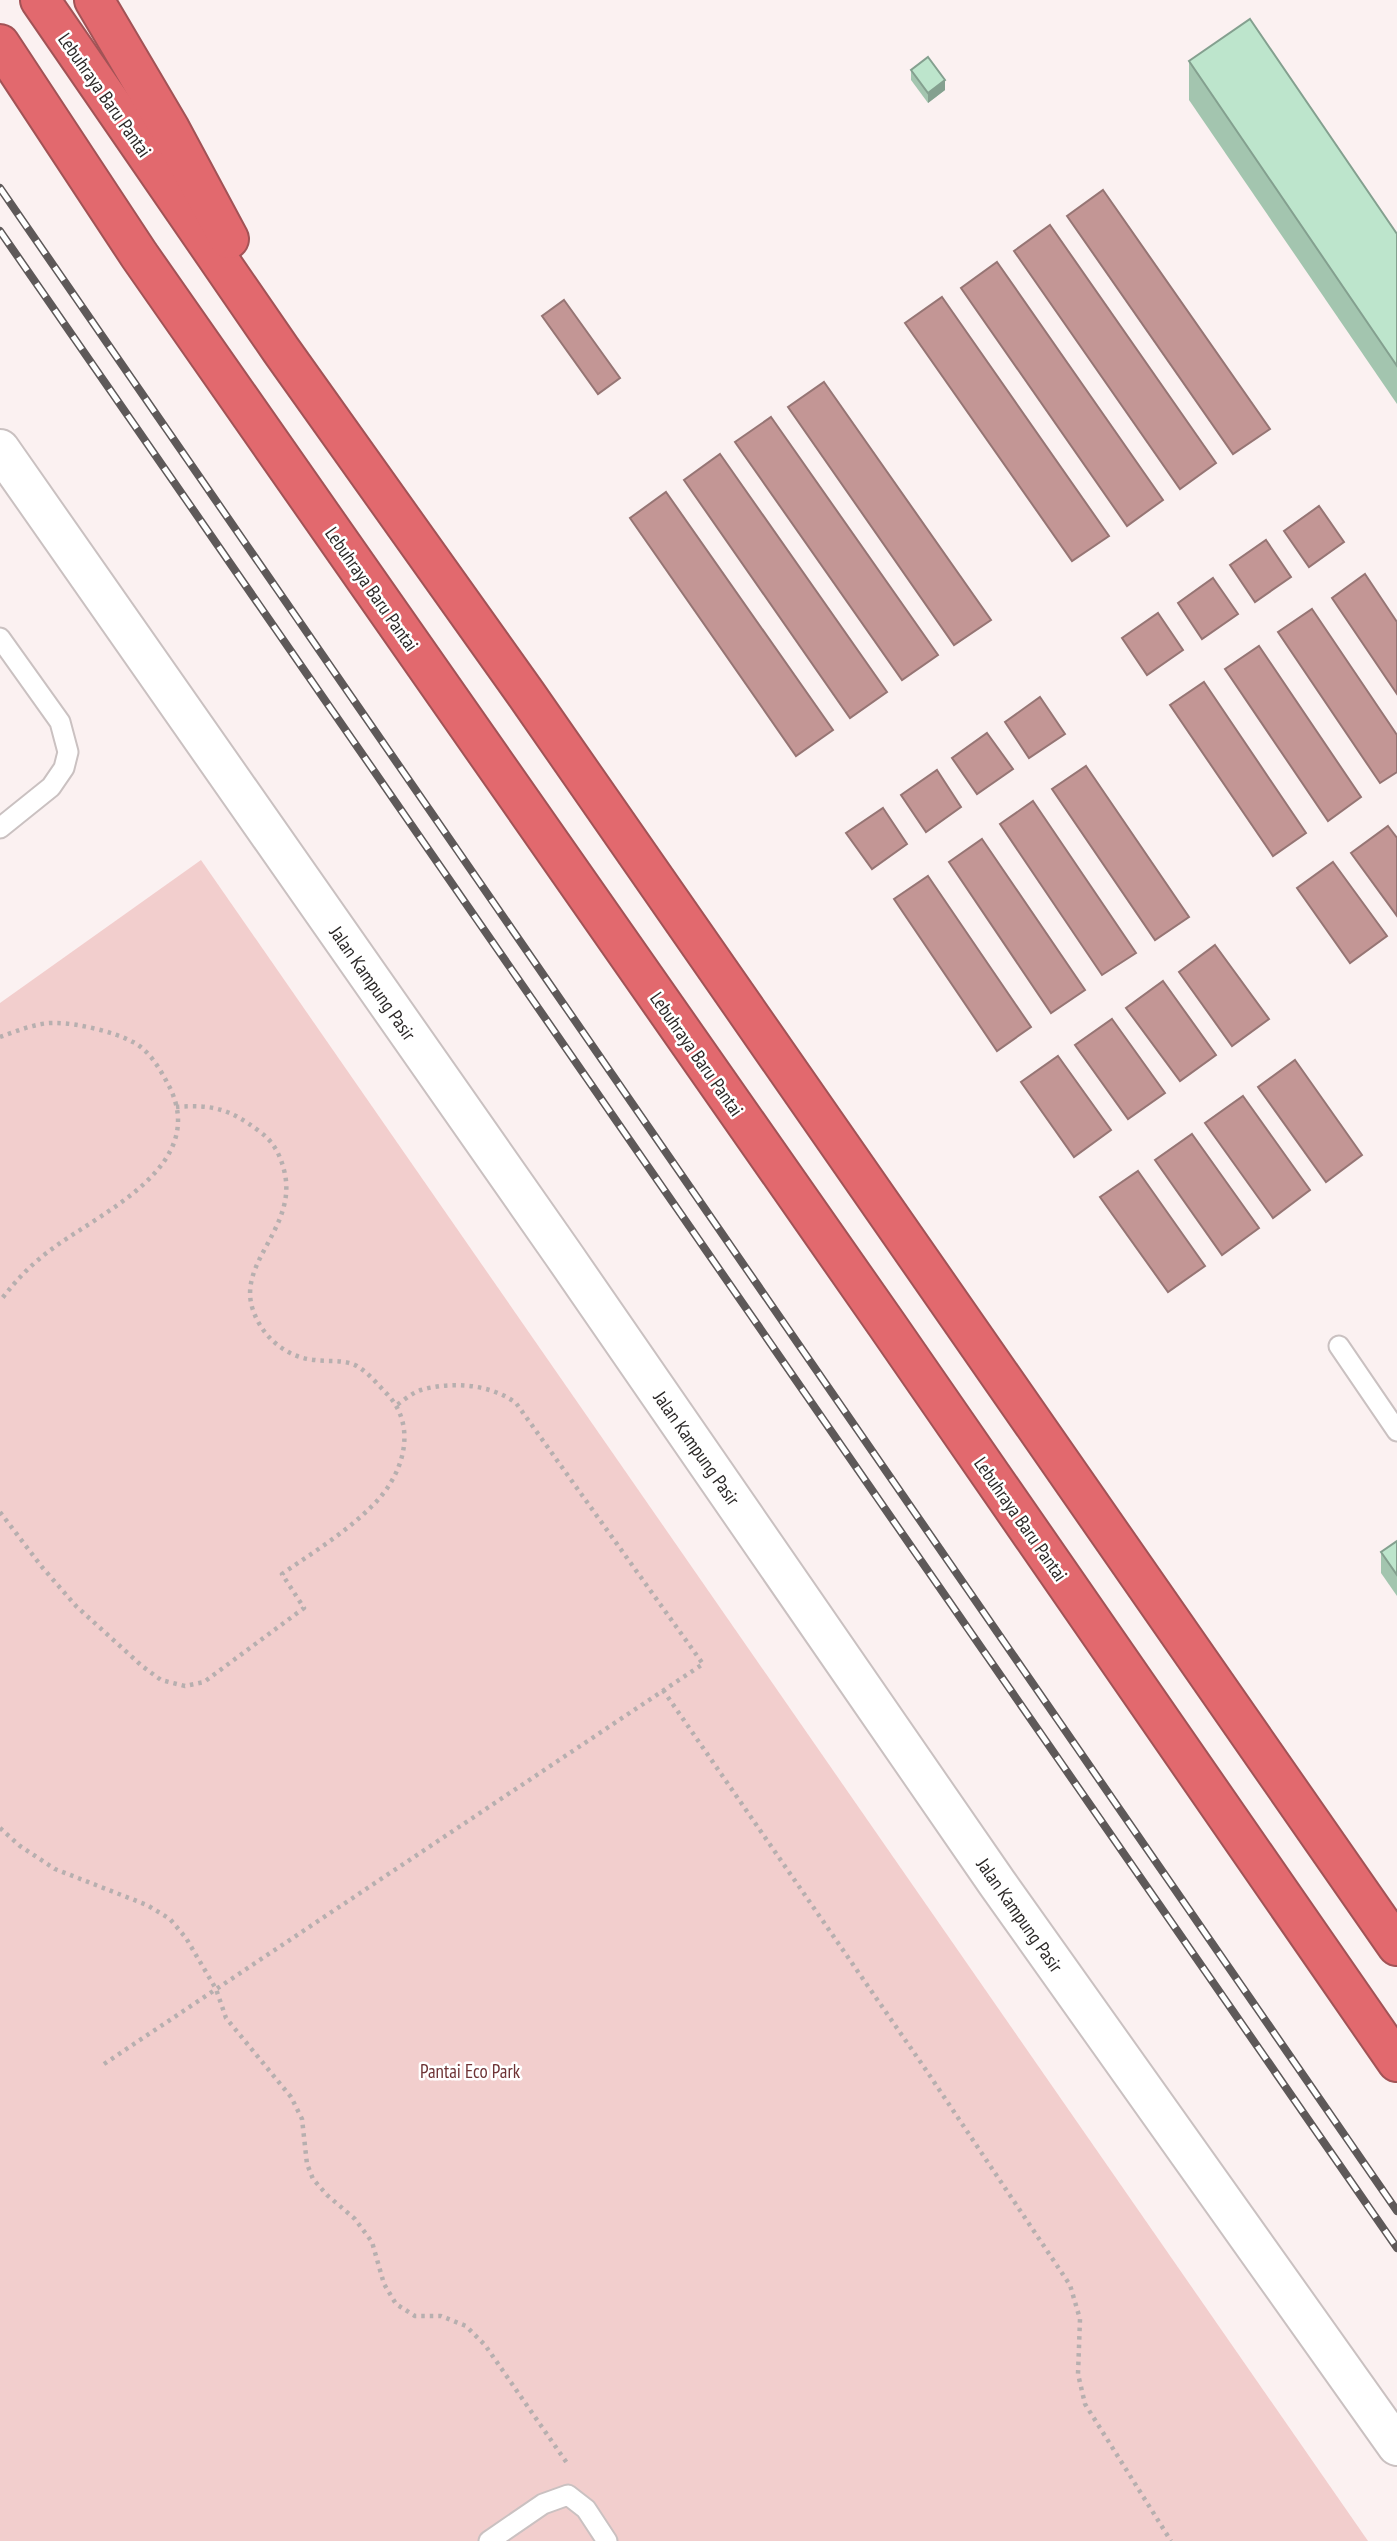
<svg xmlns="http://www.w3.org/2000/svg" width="1397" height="2541" viewBox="0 0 1397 2541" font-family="'PT Sans Narrow',sans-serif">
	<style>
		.green { fill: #f2cecd }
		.water { fill: #c39695; stroke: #967574; stroke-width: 2 }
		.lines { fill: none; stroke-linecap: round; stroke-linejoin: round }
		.service-casing { stroke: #cac1c1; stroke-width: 23 }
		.minor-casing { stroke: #cac1c1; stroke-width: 42 }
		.motorway-casing { stroke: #a25356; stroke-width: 42 }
		.path { stroke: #b7afaf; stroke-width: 4.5; stroke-dasharray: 3.5 5; stroke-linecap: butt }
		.service { stroke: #fff; stroke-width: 19 }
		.minor { stroke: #fff; stroke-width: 38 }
		.motorway { stroke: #e2696e; stroke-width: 38 }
		.rail-casing { stroke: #5e5959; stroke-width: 8 }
		.rail { stroke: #fff; stroke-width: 5; stroke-dasharray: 16; stroke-linecap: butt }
		.wall { fill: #a3c5af }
		.shaded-wall { fill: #84a08f }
		.building { fill: #bde5cc; stroke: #84a08f; stroke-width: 2 }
		.labels { text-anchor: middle; stroke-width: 5; stroke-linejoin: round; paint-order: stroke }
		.street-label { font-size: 19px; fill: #2c2928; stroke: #fff }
		.park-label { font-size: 19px; fill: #6e3335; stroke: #fff }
	</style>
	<rect width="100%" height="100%" fill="#fbf1f1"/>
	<polygon class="green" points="201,860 1368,2541 0,2541 0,1003"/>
	<g class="water">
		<polygon points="1103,190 1270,429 1233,454 1067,216"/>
		<polygon points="1050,225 1216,463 1180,489 1014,251"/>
		<polygon points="997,262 1163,500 1127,526 961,288"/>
		<polygon points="942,297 1109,536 1072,561 905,323"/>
		<polygon points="564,300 620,378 598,394 542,316"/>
		<polygon points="824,382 991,620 954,645 788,407"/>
		<polygon points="771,417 938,655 902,680 735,442"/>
		<polygon points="720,454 887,692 850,718 684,480"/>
		<polygon points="666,492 833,730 796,756 630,518"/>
		<polygon points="1319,506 1344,542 1309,567 1284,531"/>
		<polygon points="1266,540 1291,577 1255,602 1230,565"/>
		<polygon points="1365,574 1397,622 1397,694 1332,598"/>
		<polygon points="1213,578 1238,614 1202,639 1178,603"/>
		<polygon points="1312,609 1397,735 1397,772 1380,783 1278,632"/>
		<polygon points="1158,613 1183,650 1147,675 1122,638"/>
		<polygon points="1259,646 1361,797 1328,821 1225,669"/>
		<polygon points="1204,682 1306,833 1273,856 1170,705"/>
		<polygon points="1040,697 1065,734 1029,758 1005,722"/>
		<polygon points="987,733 1013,769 977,794 952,758"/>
		<polygon points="1086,766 1189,917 1155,940 1052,789"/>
		<polygon points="937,770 961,807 926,832 901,795"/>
		<polygon points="1033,801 1136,953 1102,975 1000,824"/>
		<polygon points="883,808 907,844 872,869 846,833"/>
		<polygon points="1388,826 1397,838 1397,916 1351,853"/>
		<polygon points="982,839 1085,990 1051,1013 949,862"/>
		<polygon points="1333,862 1387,936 1350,963 1297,888"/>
		<polygon points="928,876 1031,1027 997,1051 894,899"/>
		<polygon points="1215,945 1269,1019 1232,1046 1179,972"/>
		<polygon points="1163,981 1216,1055 1180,1081 1126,1008"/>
		<polygon points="1112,1019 1165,1093 1128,1119 1075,1045"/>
		<polygon points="1058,1056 1111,1130 1074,1157 1021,1082"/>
		<polygon points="1295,1060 1362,1155 1326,1182 1258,1087"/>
		<polygon points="1243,1096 1310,1190 1273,1218 1205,1123"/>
		<polygon points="1192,1134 1259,1228 1222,1255 1155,1160"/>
		<polygon points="1138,1171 1205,1266 1168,1292 1100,1197"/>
	</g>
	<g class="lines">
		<g class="service-casing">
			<g id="service">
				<polyline points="0,638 60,722 68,752 64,768 51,787 0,828"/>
				<polyline points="1339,1346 1397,1431"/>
				<polyline points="489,2541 543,2504 568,2495 586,2509 607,2541"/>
			</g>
		</g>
		<g class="minor-casing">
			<polyline id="minor" points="0,449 563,1254 997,1883 1397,2446"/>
		</g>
		<g class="motorway-casing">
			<g id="motorway">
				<polyline points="40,0 281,350 526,694 1397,1946"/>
				<polyline points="94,0 170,129 229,239"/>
				<polyline points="0,44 139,255 887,1325 1397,2062"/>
			</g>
		</g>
		<g class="path">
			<path d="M0,1037C17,1031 38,1022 56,1023C77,1023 115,1032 133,1042C150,1051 160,1069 169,1086C209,1164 106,1210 56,1246C32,1263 18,1278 0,1301"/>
			<path d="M0,1512L42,1567L76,1606L142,1666L161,1680L185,1686L204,1682L304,1608L282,1574C312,1553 345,1533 371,1507C402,1478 419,1429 388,1395C378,1385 369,1373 357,1366C344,1359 329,1362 315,1360C287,1358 262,1337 253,1310C236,1262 299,1227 284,1170C280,1154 273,1141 259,1131C230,1109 212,1104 176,1107"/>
			<polyline points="663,1690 926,2070 1070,2285 1080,2319 1078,2374 1085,2404 1171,2541"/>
			<polyline points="0,1828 20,1846 55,1869 147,1905 170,1919 186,1938 216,1989 226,2018 291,2097 302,2119 307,2164 313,2179 327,2195 355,2219 372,2242 384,2284 396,2304 415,2316 441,2316 466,2326 485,2345 569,2466"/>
			<path d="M104,2064L703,1664L516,1403C490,1384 452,1381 421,1390C412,1393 404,1400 397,1405"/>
		</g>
		<use href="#service" class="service"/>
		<use href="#minor" class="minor"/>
		<use href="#motorway" class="motorway"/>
		<g class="rail-casing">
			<g id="rail">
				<polyline points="0,188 1397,2211"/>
				<polyline points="0,231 1397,2248"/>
			</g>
		</g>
		<use href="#rail" class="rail"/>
	</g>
	<g class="wall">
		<polygon points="1189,61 1397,234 1397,404 1189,100"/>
		<polygon points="911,70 945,90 928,103 911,80"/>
		<polygon points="1397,1541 1397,1596 1381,1573 1381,1552"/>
	</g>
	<polygon class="shaded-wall" points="945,80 945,90 928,103 928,93"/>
	<g class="building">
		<polygon points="1250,19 1397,234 1397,366 1189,61"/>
		<polygon points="928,57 945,80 928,93 911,70"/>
		<polygon points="1397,1541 1397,1575 1381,1552"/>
	</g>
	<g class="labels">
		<g class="street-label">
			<text transform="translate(105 95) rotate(55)" y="7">Lebuhraya Baru Pantai</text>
			<text transform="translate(372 589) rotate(55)" y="7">Lebuhraya Baru Pantai</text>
			<text transform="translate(373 983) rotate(55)" y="7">Jalan Kampung Pasir</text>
			<text transform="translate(697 1054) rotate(55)" y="7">Lebuhraya Baru Pantai</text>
			<text transform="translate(697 1448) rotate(55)" y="7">Jalan Kampung Pasir</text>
			<text transform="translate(1021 1519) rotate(55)" y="7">Lebuhraya Baru Pantai</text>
			<text transform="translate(1020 1915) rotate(55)" y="7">Jalan Kampung Pasir</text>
		</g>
		<g class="park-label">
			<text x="470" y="2078">Pantai Eco Park</text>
		</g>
	</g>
</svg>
